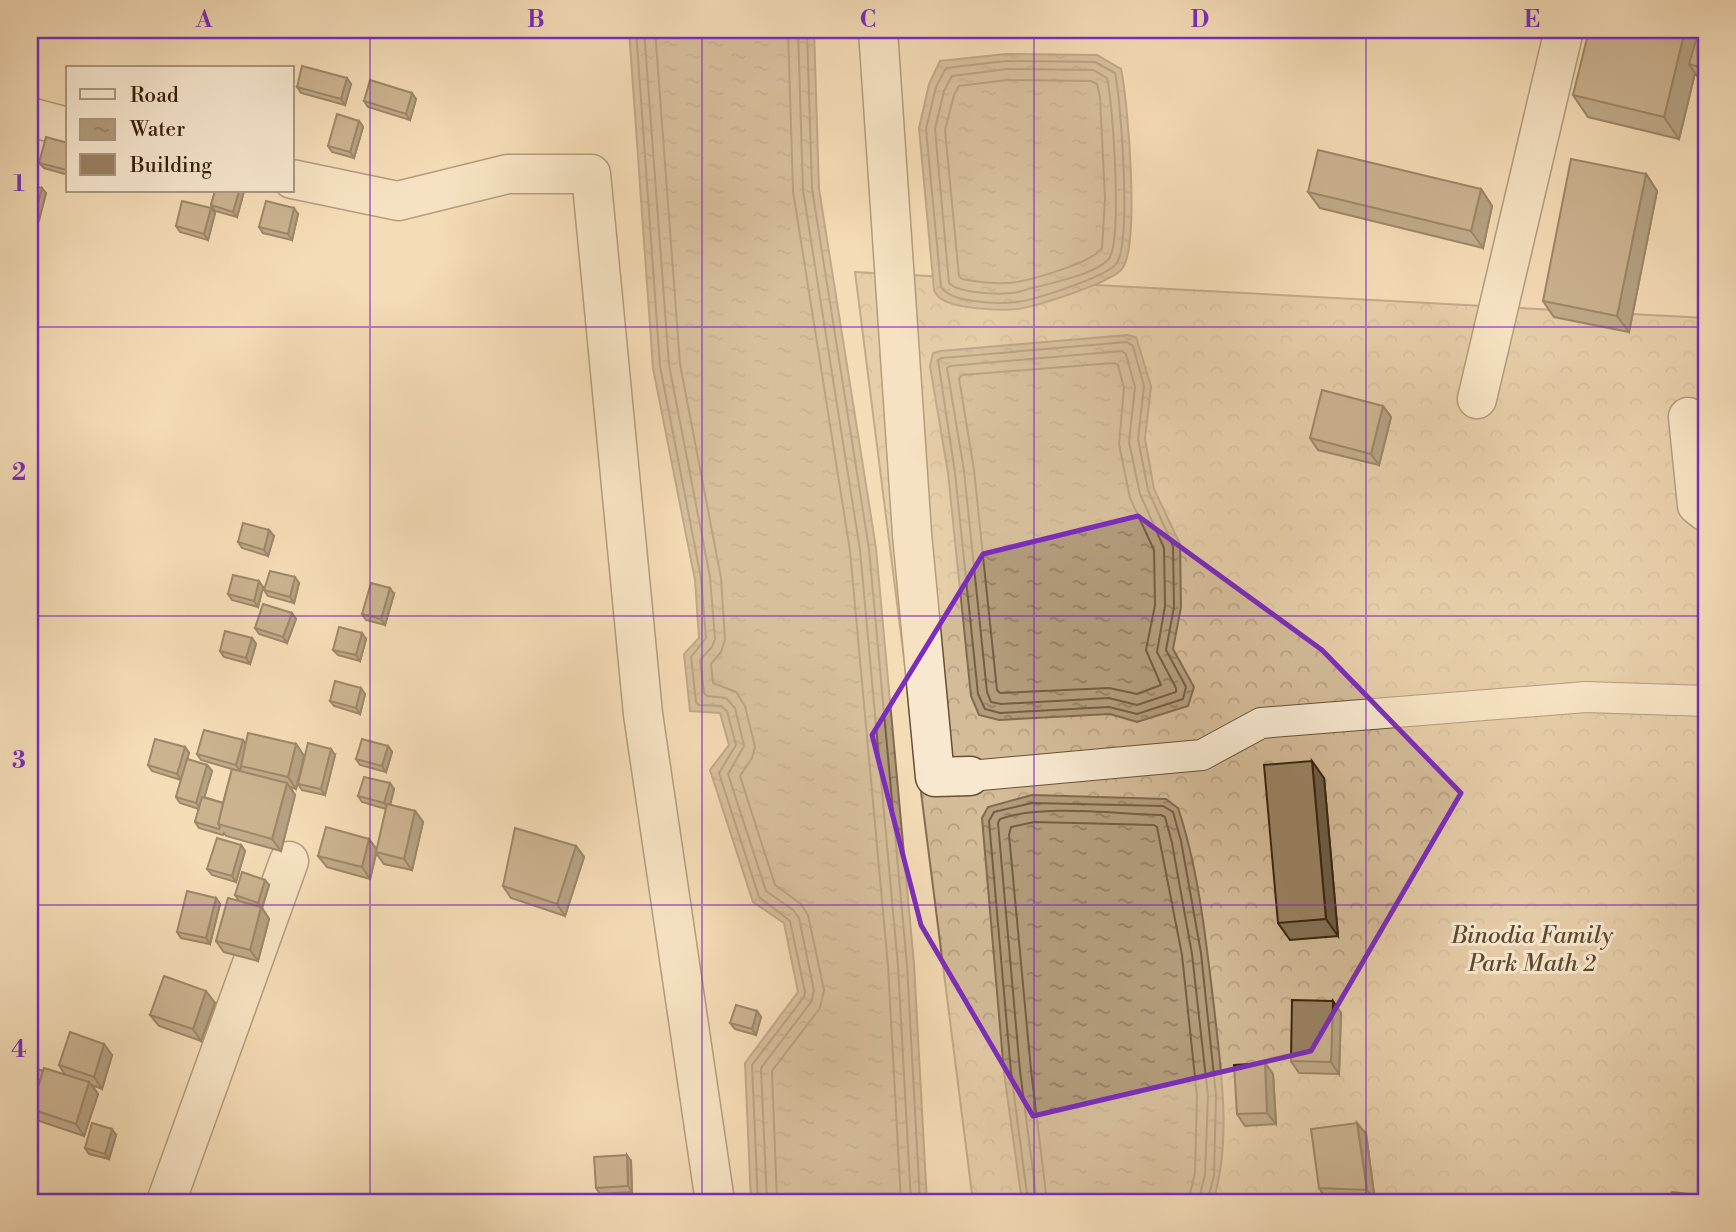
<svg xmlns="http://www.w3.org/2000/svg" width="1736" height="1232" viewBox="0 0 1736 1232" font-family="'Libre Bodoni',serif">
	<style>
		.forest { fill: url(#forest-crowns); stroke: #856e51; stroke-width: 2 }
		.water { fill: url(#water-ripples); stroke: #816b4e; stroke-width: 2 }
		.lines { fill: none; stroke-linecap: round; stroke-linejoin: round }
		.shore { stroke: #745e42; stroke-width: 2 }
		.pedestrian-casing { stroke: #665034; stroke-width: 32 }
		.minor-casing { stroke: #665034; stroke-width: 41 }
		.pedestrian { stroke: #f8e8d0; stroke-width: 30 }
		.minor { stroke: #f8e8d0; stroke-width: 38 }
		.wall { fill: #847055; stroke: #362109; stroke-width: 2 }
		.shaded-wall { fill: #6b5b45; stroke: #362109; stroke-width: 2 }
		.building { fill: #998263; stroke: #362109; stroke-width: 2 }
		.marked { fill: none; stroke: #7b2cbf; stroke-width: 5; stroke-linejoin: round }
		.grid { fill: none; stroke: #7b2cbf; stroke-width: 2; stroke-opacity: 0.55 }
		.labels { text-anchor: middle; stroke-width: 6; stroke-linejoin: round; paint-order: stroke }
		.park-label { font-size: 24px; font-style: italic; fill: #5e482d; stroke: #f8e8d0 }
		.neatline { fill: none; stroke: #7b2cbf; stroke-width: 2.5 }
		.grid-label { font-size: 23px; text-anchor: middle; font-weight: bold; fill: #7b2cbf }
	</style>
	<defs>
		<pattern id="forest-crowns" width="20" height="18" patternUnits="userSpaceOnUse" patternTransform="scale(1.75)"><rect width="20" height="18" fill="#d4bc99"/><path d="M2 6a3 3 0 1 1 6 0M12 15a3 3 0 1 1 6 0" fill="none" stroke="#b7a182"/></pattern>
		<pattern id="water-ripples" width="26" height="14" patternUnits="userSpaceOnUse" patternTransform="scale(1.75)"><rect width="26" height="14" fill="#b39c7c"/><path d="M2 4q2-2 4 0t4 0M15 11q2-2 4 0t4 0" fill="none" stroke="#927f64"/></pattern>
	</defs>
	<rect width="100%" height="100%" fill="#f4dcb7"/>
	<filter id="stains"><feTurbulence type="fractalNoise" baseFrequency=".00286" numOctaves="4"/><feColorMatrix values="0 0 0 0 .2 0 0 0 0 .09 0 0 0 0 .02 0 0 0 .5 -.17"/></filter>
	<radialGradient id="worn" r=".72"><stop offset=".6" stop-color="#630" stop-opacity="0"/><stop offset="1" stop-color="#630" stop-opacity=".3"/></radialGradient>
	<polygon class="forest" points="855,272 1706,318 1706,1202 973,1202"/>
	<g class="water">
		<polygon points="629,30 814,30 819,189 876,548 914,964 927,1202 751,1202 745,1063 798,992 784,923 753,902 710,770 729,745 720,713 690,711 684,654 699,638 695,580 653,368"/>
		<path d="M1006,54L1097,55L1121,69C1128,101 1140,246 1122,269C1111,283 1037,306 1018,309C1001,311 954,309 940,298C939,298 934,291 934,290L919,128L929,84L940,61Z"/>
		<polygon points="1127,335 1136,337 1151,386 1145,439 1154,489 1180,544 1181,607 1173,649 1194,687 1188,706 1137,722 1110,714 999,720 979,715 971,696 948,473 930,366 933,353 941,351"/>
		<path d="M1032,795L1166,799L1178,808C1199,870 1206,942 1214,1007C1221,1071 1232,1140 1213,1202H1022L1004,1073L982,818L988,807Z"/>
	</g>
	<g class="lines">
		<g class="shore">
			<polyline points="636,30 660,366 701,578 706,638 691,657 696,702 699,705 721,706 727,711 736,745 719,773 759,897 790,921 805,992 804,997 752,1065 758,1202"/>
			<polyline points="644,30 669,365 710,577 715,639 712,647 700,660 704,693 707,696 726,698 735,708 744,746 728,774 766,891 793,910 799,918 814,991 811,1002 761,1068 767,1202"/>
			<polyline points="655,30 680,364 721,578 725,640 721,652 711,664 713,683 736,692 745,706 755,747 752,758 740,776 775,885 801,904 808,915 824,990 820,1008 772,1071 777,1202"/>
			<polyline points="788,30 793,191 850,551 888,966 901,1202"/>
			<polyline points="798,30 803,190 860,550 898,966 911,1202"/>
			<polyline points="807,30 812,189 869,549 907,965 920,1202"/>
			<path d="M1006,61L1095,62L1115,73C1121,101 1132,244 1116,264C1106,277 1034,300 1017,302C998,304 951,303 941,287L926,129L936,87L946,68Z"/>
			<path d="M1007,69L1093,70L1107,78C1113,103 1123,244 1108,260C1092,276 1045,284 1022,291C1007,296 960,294 949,283L935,129L944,91L952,76Z"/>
			<path d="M1007,80L1091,81L1097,84L1100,97L1105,199L1102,248C1094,262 1034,279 1017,282C1001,285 978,282 962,279L959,276L945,130L954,95L959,86Z"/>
			<polygon points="1127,342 1133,346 1144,386 1138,439 1148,490 1173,546 1174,607 1166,650 1186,687 1183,699 1137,714 1109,707 1000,713 985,709 978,694 955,473 938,360 942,358"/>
			<polygon points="1122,351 1126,354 1135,387 1129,442 1140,494 1164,548 1165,606 1157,652 1176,688 1176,692 1137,705 1109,698 1001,704 991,702 987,692 964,471 947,368 950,366"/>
			<polygon points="1114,363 1118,365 1124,388 1119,444 1130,498 1154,550 1155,605 1146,650 1161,685 1137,694 1109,688 1000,693 997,690 974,470 959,378 962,375"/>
			<polyline points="1028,1202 1011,1072 989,821 994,812 1032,803 1163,806 1173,812 1181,841 1201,953 1216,1095 1214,1176 1207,1202"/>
			<path d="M1037,1202L1020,1071L998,823L1000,819C1042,804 1115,814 1161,815L1165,817L1172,843L1192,954L1208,1096L1205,1175L1198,1202"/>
			<polyline points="1047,1202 1031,1070 1009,835 1011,827 1034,822 1154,825 1157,827 1182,955 1197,1096 1195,1173 1188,1202"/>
		</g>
		<g class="pedestrian-casing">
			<polyline id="pedestrian" points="970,776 1202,755 1261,723 1586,697 1706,701"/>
		</g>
		<g class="minor-casing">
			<g id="minor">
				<polyline points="878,30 912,534 935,777 970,776"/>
				<polyline points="30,117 68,127"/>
				<polyline points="292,179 398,201 508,174 591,174 643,714 715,1202"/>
				<polyline points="1477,399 1564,30"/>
				<polyline points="1688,417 1697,505 1706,512"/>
				<polyline points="166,1202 289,861"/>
			</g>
		</g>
		<use href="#pedestrian" class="pedestrian"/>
		<use href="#minor" class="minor"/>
	</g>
	<g class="wall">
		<polygon points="1706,30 1706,78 1697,76 1695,73 1679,139 1588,117 1573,95"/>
		<polygon points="351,84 345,105 301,93 297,87"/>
		<polygon points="416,99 410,120 368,107 364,101"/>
		<polygon points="359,121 363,127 354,158 332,152 328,146"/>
		<polygon points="68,143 68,175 44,168 39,163"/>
		<polygon points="1646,174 1657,191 1629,332 1554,317 1543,301"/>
		<polygon points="30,185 46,193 39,220 30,217"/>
		<polygon points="1481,189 1492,206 1483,248 1320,208 1308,192"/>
		<polygon points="215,191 244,191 237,217 215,211 211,205"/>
		<polygon points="215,213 208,240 180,232 176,226"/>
		<polygon points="298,214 292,240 263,233 259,227"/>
		<polygon points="1383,406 1391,417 1379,465 1318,450 1310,438"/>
		<polygon points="274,536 268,556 242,548 238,542"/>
		<polygon points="299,583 294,603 268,596 264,590"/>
		<polygon points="263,587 258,607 232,600 228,594"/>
		<polygon points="394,594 385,625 366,620 362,614"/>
		<polygon points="296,619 287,643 259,634 255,628"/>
		<polygon points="252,638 256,644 250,664 224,657 220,651"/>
		<polygon points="366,639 360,661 338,655 333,650"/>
		<polygon points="365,694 360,714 334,706 330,701"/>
		<polygon points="246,744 296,744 304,756 296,789 290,787 295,795 281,851 226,836 224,833 223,835 199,828 195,822 199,809 180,803 176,797 181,780 152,771 148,765 185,747 189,753 187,759 207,765 212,771 204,797 223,803 232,769 201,760 197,754"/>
		<polygon points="388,746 392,752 386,772 360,765 356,759"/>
		<polygon points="335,755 325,795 302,790 298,784"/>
		<polygon points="1324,778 1338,936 1290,940 1278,923"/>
		<polygon points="394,789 390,805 415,811 423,822 412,870 384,864 376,853 370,879 327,867 318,856 369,839 377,850 386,809 362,802 358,796"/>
		<polygon points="241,845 245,851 236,882 212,875 207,869"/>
		<polygon points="576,846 584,857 565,916 511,898 503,886"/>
		<polygon points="269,885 262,908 269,919 258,961 224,952 216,941 239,901 235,895"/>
		<polygon points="216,898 220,904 210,944 181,938 177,932"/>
		<polygon points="1333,1001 1341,1013 1339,1074 1299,1073 1291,1061"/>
		<polygon points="215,1003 201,1041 159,1026 150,1015"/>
		<polygon points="757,1011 761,1017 756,1035 735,1029 730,1023"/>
		<polygon points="112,1055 102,1089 92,1085 98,1094 84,1136 39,1121 31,1109 37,1092 30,1090 30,1067 43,1071 65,1075 59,1065"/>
		<polygon points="1265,1063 1273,1074 1276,1124 1245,1126 1237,1114"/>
		<polygon points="1366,1134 1375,1201 1327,1200 1319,1188"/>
		<polygon points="116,1135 109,1159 89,1154 85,1148"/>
		<polygon points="631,1161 632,1192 600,1194 596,1188"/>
	</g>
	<g class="shaded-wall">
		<polygon points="1685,30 1705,30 1689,64 1695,73 1679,139 1664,117"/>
		<polygon points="347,78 351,84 345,105 341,99"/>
		<polygon points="412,93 416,99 410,120 406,114"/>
		<polygon points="359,121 363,127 354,158 350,152"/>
		<polygon points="1646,174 1657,191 1629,332 1617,316"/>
		<polygon points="42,188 46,193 39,220 35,214"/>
		<polygon points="1481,189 1492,206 1483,248 1471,231"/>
		<polygon points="239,191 244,191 237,217 233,212"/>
		<polygon points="211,208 215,213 208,240 204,234"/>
		<polygon points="294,208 298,214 292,240 288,234"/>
		<polygon points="1383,406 1391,417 1379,465 1371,454"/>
		<polygon points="269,530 274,536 268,556 264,550"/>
		<polygon points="295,577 299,583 294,603 290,597"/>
		<polygon points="259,581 263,587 258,607 254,601"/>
		<polygon points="390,588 394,594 385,625 381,619"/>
		<polygon points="292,613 296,619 287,643 283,637"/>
		<polygon points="362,633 366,639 360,661 356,655"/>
		<polygon points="252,638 256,644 250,664 246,658"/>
		<polygon points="361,688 365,694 360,714 356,708"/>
		<polygon points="243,740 247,746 240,771 236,765"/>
		<polygon points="296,744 304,756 296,789 288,777"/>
		<polygon points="388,746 392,752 386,772 382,766"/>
		<polygon points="185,747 189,753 181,780 177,774"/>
		<polygon points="331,749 335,755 325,795 321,789"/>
		<polygon points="1312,761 1324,778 1338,936 1326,919"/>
		<polygon points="207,765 212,771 201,809 196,803"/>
		<polygon points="287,783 295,795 281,851 272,839"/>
		<polygon points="390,783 394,789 389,809 384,803"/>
		<polygon points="415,811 423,822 412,870 404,859"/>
		<polygon points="369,839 377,850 370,879 362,867"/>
		<polygon points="241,845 245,851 236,882 232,876"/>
		<polygon points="576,846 584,857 565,916 557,904"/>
		<polygon points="265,880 269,885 262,908 269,919 258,961 250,950 261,908 258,903"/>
		<polygon points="216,898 220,904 210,944 206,938"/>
		<polygon points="206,991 215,1003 201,1041 193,1029"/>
		<polygon points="1333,1001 1341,1013 1339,1074 1331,1062"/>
		<polygon points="757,1011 761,1017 756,1035 752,1029"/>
		<polygon points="104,1044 112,1055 102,1089 94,1077"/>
		<polygon points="1265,1063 1273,1074 1276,1124 1267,1113"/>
		<polygon points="89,1082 98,1094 84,1136 76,1124"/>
		<polygon points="1357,1123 1366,1134 1375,1201 1367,1190"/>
		<polygon points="112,1129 116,1135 109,1159 105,1154"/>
		<polygon points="627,1155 631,1161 632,1192 628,1186"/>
	</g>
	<g class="building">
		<polygon points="1589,30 1685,30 1664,117 1573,95"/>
		<polygon points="1699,30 1706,30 1706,69 1689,64"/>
		<polygon points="302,66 347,78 341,99 297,87"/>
		<polygon points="370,80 412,93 406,114 364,101"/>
		<polygon points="337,114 359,121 350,152 328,146"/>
		<polygon points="46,137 68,143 67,170 39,163"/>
		<polygon points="1318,150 1481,189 1471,231 1308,192"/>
		<polygon points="1571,159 1646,174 1617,316 1543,301"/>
		<polygon points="30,185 42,188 35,214 30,212"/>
		<polygon points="215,191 239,191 233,212 211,205"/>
		<polygon points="182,201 211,208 204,234 176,226"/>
		<polygon points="266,201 294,208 288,234 259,227"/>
		<polygon points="1704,220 1706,220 1706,260 1703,260"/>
		<polygon points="1322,390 1383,406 1371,454 1310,438"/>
		<polygon points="243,523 269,530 264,550 238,542"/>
		<polygon points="270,571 295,577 290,597 264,590"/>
		<polygon points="233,575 259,581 254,601 228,594"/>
		<polygon points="371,583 390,588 381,619 362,614"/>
		<polygon points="263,604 292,613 283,637 255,628"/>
		<polygon points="339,627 362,633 356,655 333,650"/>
		<polygon points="225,631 252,638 246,658 220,651"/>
		<polygon points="335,681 361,688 356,708 330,701"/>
		<polygon points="204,730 243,740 236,765 197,754"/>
		<polygon points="248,733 296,744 288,777 241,766"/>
		<polygon points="155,739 185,747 177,774 148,765"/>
		<polygon points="362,739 388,746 382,766 356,759"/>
		<polygon points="308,743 331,749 321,789 298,784"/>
		<polygon points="187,759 207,765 196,803 176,797"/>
		<polygon points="1312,761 1326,919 1278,923 1264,765"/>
		<polygon points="232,769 287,783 272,839 218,824"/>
		<polygon points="364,777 390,783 384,803 358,796"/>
		<polygon points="202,797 223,803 218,824 220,827 219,829 195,822"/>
		<polygon points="387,804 415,811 404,859 376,852"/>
		<polygon points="326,827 369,839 362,867 318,856"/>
		<polygon points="515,828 576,846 557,904 503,886"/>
		<polygon points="217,838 241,845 232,876 207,869"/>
		<polygon points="242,872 265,880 258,903 235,895"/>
		<polygon points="187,891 216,898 206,938 177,932"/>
		<polygon points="228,898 261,907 250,950 216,941"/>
		<polygon points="164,976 206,991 193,1029 150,1015"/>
		<polygon points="1292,1000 1333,1001 1331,1062 1291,1061"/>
		<polygon points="736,1005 757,1011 752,1029 730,1023"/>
		<polygon points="70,1032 104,1044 94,1077 59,1065"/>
		<polygon points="1265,1063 1267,1113 1237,1114 1234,1065"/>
		<polygon points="30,1067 43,1071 38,1088 30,1085"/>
		<polygon points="44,1068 89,1082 76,1124 31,1109"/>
		<polygon points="92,1123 112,1129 105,1154 85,1148"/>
		<polygon points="1357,1123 1367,1190 1319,1188 1311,1129"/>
		<polygon points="627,1155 628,1186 596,1188 594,1157"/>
		<polygon points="1672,1192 1706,1196 1706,1202 1670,1202"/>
	</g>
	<path d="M0 0H1736V1232H0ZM1138,516L1322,650L1461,793L1311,1051L1033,1116L921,925L872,735L983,554Z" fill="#f4dcb7" fill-opacity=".55" fill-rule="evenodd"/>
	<path class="marked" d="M1138,516L1322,650L1461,793L1311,1051L1033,1116L921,925L872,735L983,554Z"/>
	<path class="grid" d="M370,30V1202M702,30V1202M1034,30V1202M1366,30V1202M30,327H1706M30,616H1706M30,905H1706"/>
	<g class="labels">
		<g class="park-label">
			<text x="1532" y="943">Binodia Family<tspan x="1532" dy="28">Park Math 2</tspan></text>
		</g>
	</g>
	<rect width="1736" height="1232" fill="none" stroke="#f4dcb7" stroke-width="77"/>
	<rect x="66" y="66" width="228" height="126" fill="#f8e8d0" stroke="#aa9880" stroke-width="2"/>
	<rect x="80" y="89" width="35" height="10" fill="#f8e8d0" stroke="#aa9880" stroke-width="2"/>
	<text x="130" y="102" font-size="21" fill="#362109">Road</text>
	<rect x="80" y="119" width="35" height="21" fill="url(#water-ripples)" stroke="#aa9880" stroke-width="2"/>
	<text x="130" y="136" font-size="21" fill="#362109">Water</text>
	<rect x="80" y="154" width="35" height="21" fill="#998263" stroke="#aa9880" stroke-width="2"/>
	<text x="130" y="172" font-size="21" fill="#362109">Building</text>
	<rect x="38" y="38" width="1660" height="1156" class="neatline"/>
	<g class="grid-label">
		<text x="204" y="27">A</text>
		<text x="536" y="27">B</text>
		<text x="868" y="27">C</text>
		<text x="1200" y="27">D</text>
		<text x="1532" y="27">E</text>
		<text x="19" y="191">1</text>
		<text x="19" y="480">2</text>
		<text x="19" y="768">3</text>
		<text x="19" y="1057">4</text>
	</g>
	<rect width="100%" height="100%" filter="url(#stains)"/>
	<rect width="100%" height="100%" fill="url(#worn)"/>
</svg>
